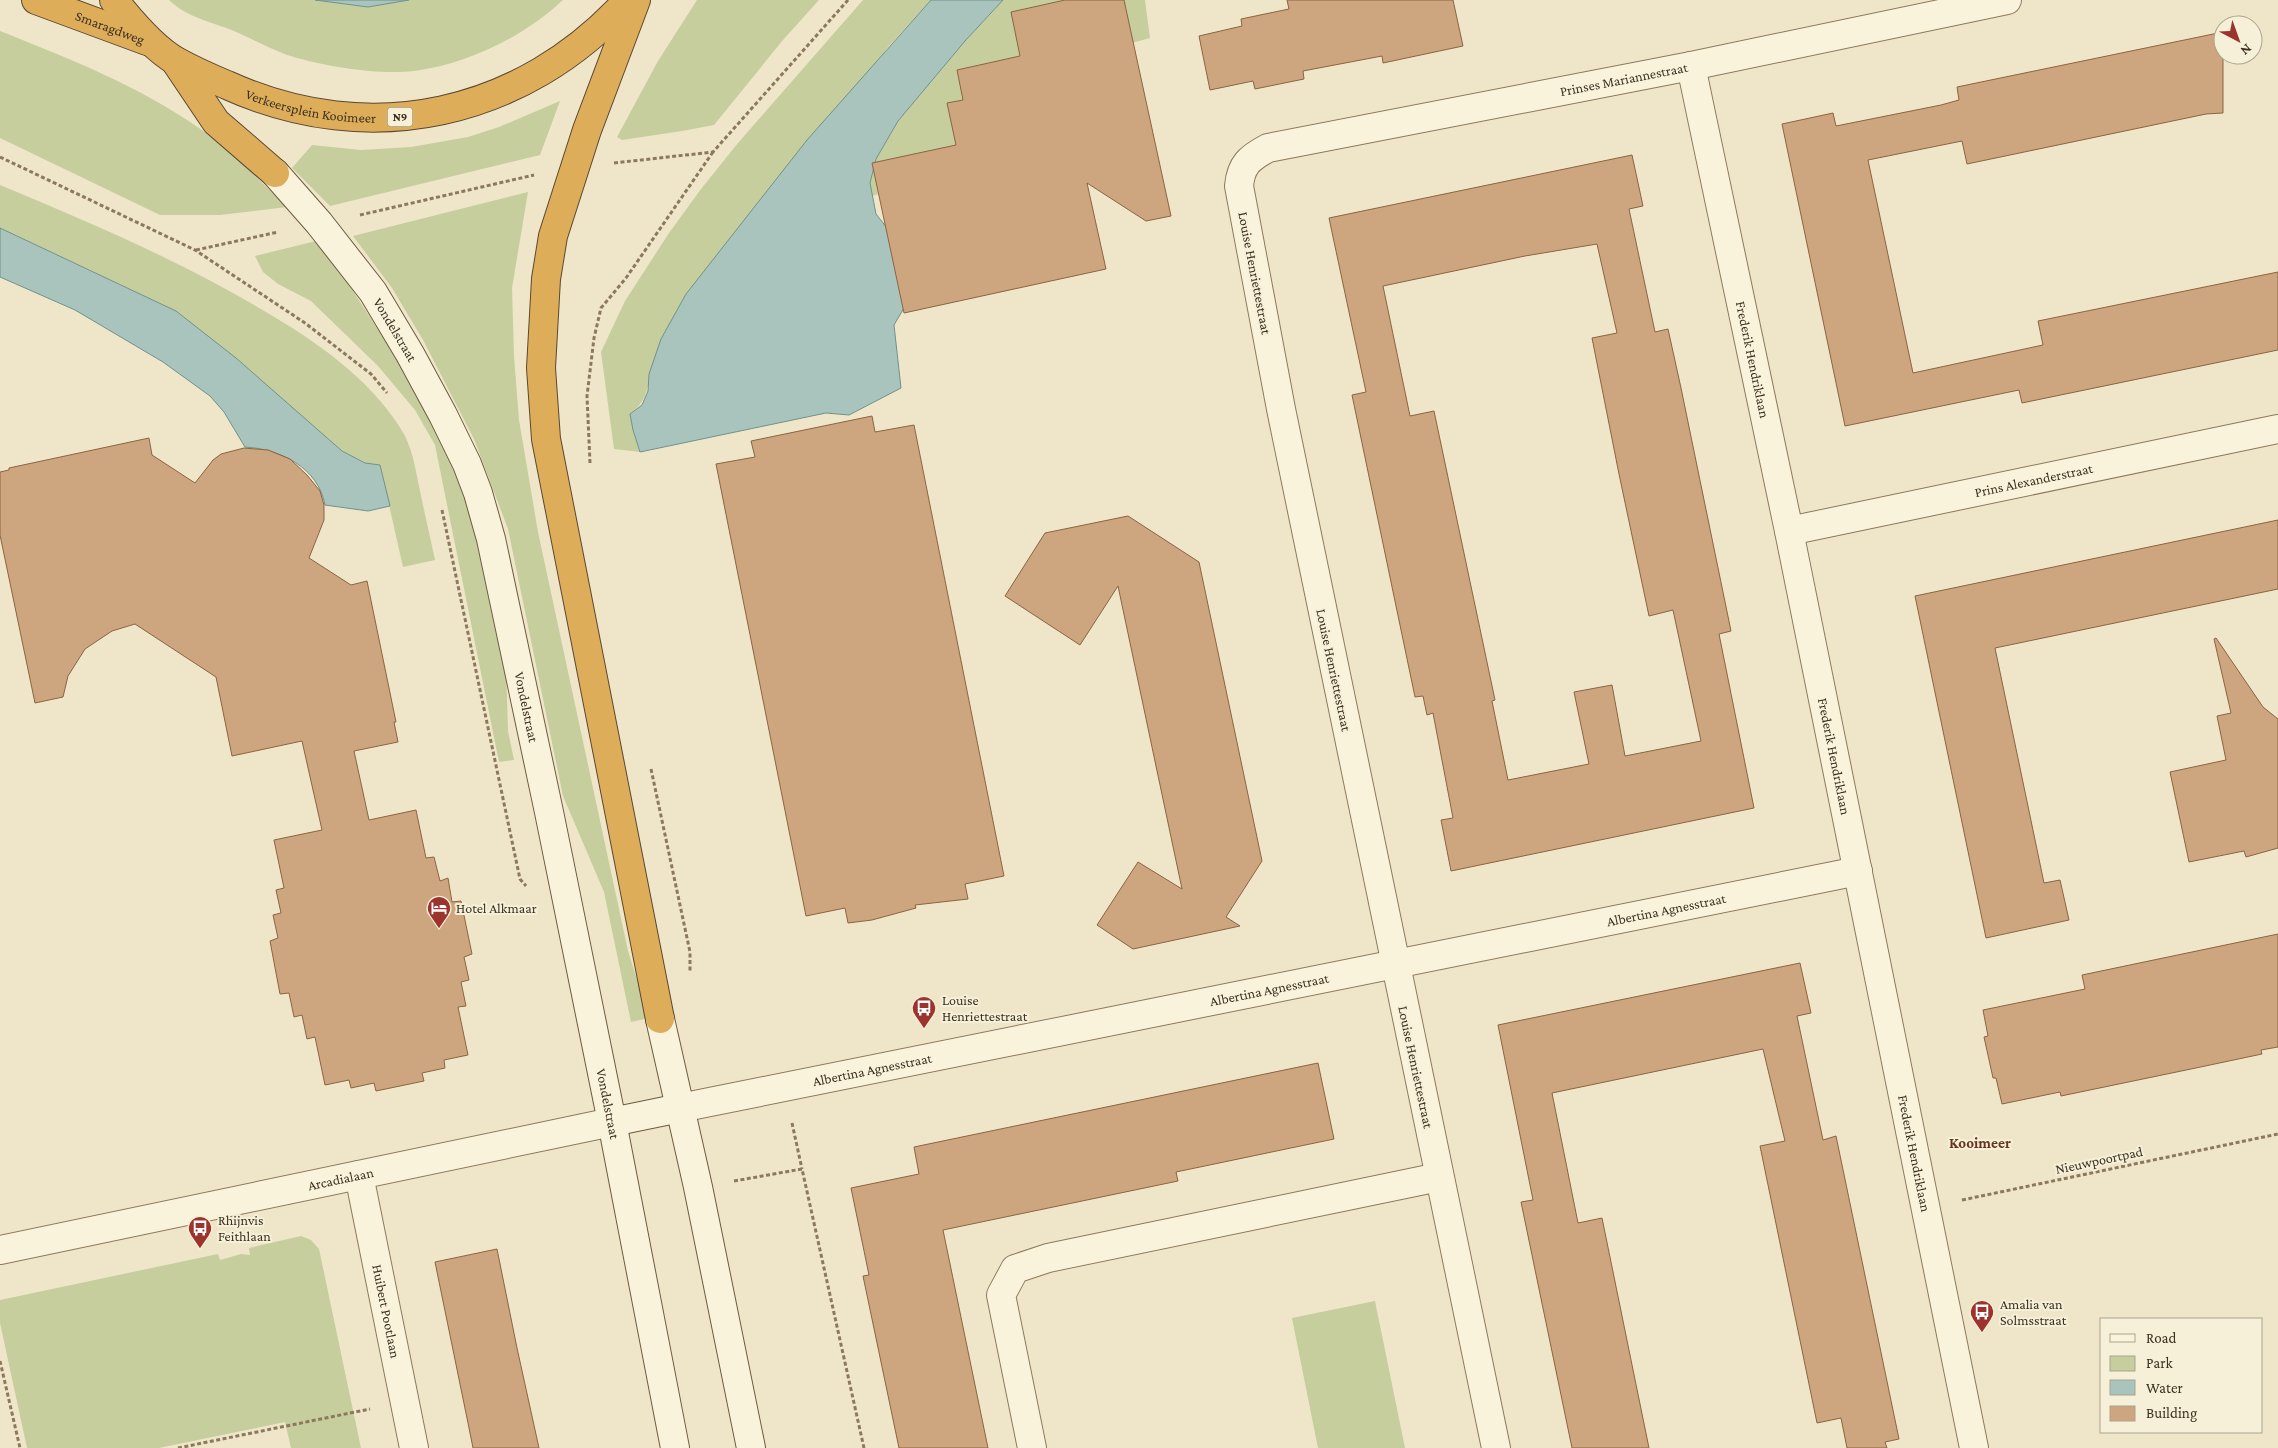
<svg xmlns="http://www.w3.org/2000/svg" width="2278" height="1448" viewBox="0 0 2278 1448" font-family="'Crimson Pro',serif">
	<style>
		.green { fill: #c5ce9c }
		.water { fill: #a9c3bd; stroke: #70928c }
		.building { fill: #cda57e; stroke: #8b6442; fill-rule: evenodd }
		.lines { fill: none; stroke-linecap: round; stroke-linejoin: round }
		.street-casing { stroke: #8c795d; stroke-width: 30 }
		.secondary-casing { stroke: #6e5a40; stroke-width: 30 }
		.highway-casing { stroke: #5a4731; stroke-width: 30 }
		.path { stroke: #8c795d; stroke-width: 3; stroke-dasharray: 4 2.5; stroke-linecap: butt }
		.street { stroke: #f9f3dc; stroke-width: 28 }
		.secondary { stroke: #f9f3dc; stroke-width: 28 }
		.highway { stroke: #ddad5a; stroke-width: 28 }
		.labels { text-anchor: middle; stroke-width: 4; stroke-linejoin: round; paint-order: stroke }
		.shield { fill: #f6f0d8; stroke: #746a57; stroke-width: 1 }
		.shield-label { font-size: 12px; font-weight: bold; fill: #3c3020 }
		.street-label { font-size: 14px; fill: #3c3020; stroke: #f6f0d8 }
		.poi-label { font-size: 14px; fill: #3c3020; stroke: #f6f0d8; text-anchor: start }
		.neighbourhood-label { font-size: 15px; font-weight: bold; fill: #69341f; stroke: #f6f0d8 }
	</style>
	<rect width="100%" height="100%" fill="#efe6c9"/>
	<g class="green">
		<path d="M169,0H315L368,7L409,0H563C523,37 468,64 414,71C379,75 330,67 297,58C275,52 255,40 234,31C212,22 186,17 169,0Z"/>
		<polygon points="697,0 819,0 783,40 714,125 682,131 622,140 617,137 658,61"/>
		<path d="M863,0H931L888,47L649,374C648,392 645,402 630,414L633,430L640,452L614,449L601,352L625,301L669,233L701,189L738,143Z"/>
		<polygon points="1003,0 1145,0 1150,38 1085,56 958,171 872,196 870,183 876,159 898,121 965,41"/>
		<path d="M0,31C68,58 139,86 199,128C231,150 259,180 287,207L220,215H160L0,138Z"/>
		<polygon points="560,101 540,155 330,206 292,168 312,145 361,150 411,147 468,137 499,127"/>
		<path d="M0,185C91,223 181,261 266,312C317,342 369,378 401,429C412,446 415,467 419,486C424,511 430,536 435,560L403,567L380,465L366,463L342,451L176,311L0,228Z"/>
		<polygon points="528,192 512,288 514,356 519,420 538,532 628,951 649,1018 631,1022 604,892 563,796 508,529 474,439 423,340 392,288 353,236"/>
		<polygon points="320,240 424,401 453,454 505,632 508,731 514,760 499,762 435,445 415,410 378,366 311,301 278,284 263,272 255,256"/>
		<polygon points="301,1236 311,1240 319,1249 361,1448 291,1448 285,1422 159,1448 27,1448 0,1323 0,1300 218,1254 220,1260 241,1254 250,1255 249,1248"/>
		<polygon points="1375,1301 1405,1448 1318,1448 1292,1318"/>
	</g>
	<g class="water">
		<polygon points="315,0 409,0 368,7"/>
		<polygon points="931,0 1003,0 965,41 898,121 876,159 870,183 876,214 918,267 911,296 894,325 901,388 849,415 826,413 640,452 633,430 630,414 642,405 648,391 649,374 661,339 686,294 807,140"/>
		<path d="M0,228L176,311L236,358L342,451L365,463L380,465L390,506L368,511L325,505C318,467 280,449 245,447L224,412L210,396L163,362L75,310L0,277Z"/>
	</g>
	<g class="building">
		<polygon points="1065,0 1124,0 1171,216 1146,221 1087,183 1106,269 904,313 872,163 956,145 947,103 963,100 957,70 1020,56 1011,12"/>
		<polygon points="1287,0 1453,0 1463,46 1383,63 1382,56 1303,71 1304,79 1255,89 1253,81 1210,90 1199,36 1242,26 1241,19 1289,9"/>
		<polygon points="2223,32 2223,113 2206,114 1967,164 1962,141 1868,160 1913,373 2043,345 2038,321 2278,272 2278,350 2022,403 2019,390 1845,426 1782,124 1833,113 1836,126 1941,105 1959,100 1957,87"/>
		<path d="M1632,155L1643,206L1629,209L1655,332L1668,329L1681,388L1731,631L1719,634L1754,808L1451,871L1441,820L1453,818L1433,713L1427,715L1423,696L1415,697L1352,395L1366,392L1329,218ZM1597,244L1617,333L1592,338L1619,474L1649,616L1673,610L1701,741L1625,756L1612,685L1574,692L1589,764L1508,780L1492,701L1495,700L1434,411L1410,416L1383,286L1525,256Z"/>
		<polygon points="872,416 875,432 914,425 1004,876 965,884 968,899 915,905 916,908 872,920 848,923 845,908 806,916 716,464 755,457 751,441"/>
		<polygon points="149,438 152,455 195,483 213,460 221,454 244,448 268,450 290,459 307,475 320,491 324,505 324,520 309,558 351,585 367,581 396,722 394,722 398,742 354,751 369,820 416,810 426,858 434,857 440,881 448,878 452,902 461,901 472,954 464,957 469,980 461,982 466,1006 458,1007 468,1055 444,1060 445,1068 422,1073 424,1081 376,1091 374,1083 351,1088 349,1080 325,1085 315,1037 307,1039 302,1015 294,1017 289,993 280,994 270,941 278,938 273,915 281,913 276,890 284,888 274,840 322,830 302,741 232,756 216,677 135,624 112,631 85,649 68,676 63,697 35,703 0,535 0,472 9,470 9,468"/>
		<polygon points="1128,516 1199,562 1262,861 1226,917 1240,926 1133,949 1097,925 1138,862 1182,889 1118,586 1080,645 1005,596 1045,533"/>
		<polygon points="2278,520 2278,589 1995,648 2044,883 2060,880 2069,920 1986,938 1915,596"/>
		<polygon points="2216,638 2263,707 2278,719 2278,848 2246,857 2244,851 2189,862 2170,772 2226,760 2217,716 2231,713 2214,639"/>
		<polygon points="2278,934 2278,1047 2261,1050 2262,1054 2191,1069 2061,1096 2060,1092 2002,1104 1996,1078 1993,1078 1984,1037 1988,1036 1983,1010 2085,989 2082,975"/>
		<polygon points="1800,963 1811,1013 1797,1016 1823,1140 1836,1136 1899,1439 1885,1442 1887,1448 1847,1448 1841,1418 1817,1423 1760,1146 1785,1141 1763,1049 1552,1093 1578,1223 1602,1218 1649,1448 1572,1448 1521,1202 1533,1200 1498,1025"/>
		<polygon points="1318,1063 1334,1139 1176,1172 1178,1181 943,1230 988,1448 899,1448 863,1276 869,1275 851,1188 919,1174 914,1147"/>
		<polygon points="497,1249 517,1348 539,1448 473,1448 468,1423 435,1262"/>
	</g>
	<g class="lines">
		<g class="street-casing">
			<g id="street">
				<path id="s1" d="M1691,66L1789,531L1974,1448"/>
				<path id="s2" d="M1789,531L2278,429"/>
				<path id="s3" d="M680,1108L1858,871"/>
				<path id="s4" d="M359,1175L414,1448"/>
				<path id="s5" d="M0,1250L612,1122"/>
				<polyline points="1032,1448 1001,1295 1015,1269 1048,1258 1439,1177"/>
				<path id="s6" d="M1496,1448L1281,409L1239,186C1241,165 1249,158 1268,148L1691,66L2007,0"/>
			</g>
		</g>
		<g class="secondary-casing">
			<g id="secondary">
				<path id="s7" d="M275,173L319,223L373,292L410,354L443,415L467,464L478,493L491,539L549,812L612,1122L675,1448"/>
				<polyline points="660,1019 698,1187 751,1448"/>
				<polyline points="612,1122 680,1108"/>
			</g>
		</g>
		<g class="highway-casing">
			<g id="highway">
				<path id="s8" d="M36,0L147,41"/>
				<path id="s9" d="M114,0C129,19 155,49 176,61C192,70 210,78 227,85C370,150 523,116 628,0"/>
				<polyline points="636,0 587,130 553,236 546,279 541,368 546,439 660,1019"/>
				<polyline points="175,61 216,122 275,173"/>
			</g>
		</g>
		<g class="path">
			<polyline points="0,157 195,250 305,323 371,374 387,393"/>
			<polyline points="614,163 713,152 848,0"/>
			<polyline points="360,215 534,175"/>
			<polyline points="196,250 278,232"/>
			<polyline points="590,463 587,396 594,338 601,308 626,278 713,152"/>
			<polyline points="442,510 520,879 526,886"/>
			<polyline points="651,769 690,952 690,971"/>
			<polyline points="792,1123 802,1169"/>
			<polyline points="734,1181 802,1169 864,1448"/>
			<polyline points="1962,1200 2278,1134"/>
			<polyline points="0,1361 20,1448"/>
			<polyline points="178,1448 370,1409"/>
		</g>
		<use href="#street" class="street"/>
		<use href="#secondary" class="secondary"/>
		<use href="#highway" class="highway"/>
	</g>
	<defs>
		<g id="hotel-pin" transform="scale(1.25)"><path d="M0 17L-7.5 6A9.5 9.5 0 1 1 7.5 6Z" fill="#9c332c" stroke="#f6f0d8"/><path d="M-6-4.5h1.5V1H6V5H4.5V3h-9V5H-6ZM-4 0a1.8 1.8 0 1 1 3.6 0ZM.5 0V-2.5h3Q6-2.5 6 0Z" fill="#fff"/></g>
		<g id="bus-pin" transform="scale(1.25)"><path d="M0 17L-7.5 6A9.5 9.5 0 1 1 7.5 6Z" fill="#9c332c" stroke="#f6f0d8"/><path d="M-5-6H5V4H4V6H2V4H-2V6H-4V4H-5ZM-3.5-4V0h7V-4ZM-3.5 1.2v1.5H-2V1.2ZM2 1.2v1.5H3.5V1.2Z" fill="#fff"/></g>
	</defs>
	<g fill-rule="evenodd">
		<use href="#hotel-pin" x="439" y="908"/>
		<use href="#bus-pin" x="924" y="1008"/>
		<use href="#bus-pin" x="200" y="1228"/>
		<use href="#bus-pin" x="1982" y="1312"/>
	</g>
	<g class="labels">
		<rect class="shield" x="387.5" y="107.5" width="25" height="19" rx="4"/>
		<g class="shield-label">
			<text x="400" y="121">N9</text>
		</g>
		<g class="street-label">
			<text dy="5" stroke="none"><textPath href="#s8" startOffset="79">Smaragdweg</textPath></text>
			<text dy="5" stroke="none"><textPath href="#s6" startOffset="1701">Prinses Mariannestraat</textPath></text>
			<text dy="5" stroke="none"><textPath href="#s9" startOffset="231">Verkeersplein Kooimeer</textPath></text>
			<text transform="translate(1255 273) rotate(79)" y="5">Louise Henriettestraat</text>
			<text dy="5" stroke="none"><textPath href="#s7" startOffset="198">Vondelstraat</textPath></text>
			<text dy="5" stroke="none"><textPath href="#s1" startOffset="300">Frederik Hendriklaan</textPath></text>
			<text dy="5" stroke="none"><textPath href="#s2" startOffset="250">Prins Alexanderstraat</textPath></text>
			<text transform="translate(1334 670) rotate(78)" y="5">Louise Henriettestraat</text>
			<text dy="5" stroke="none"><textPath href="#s7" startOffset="601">Vondelstraat</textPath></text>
			<text dy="5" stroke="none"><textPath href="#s1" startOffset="705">Frederik Hendriklaan</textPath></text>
			<text dy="5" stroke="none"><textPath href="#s3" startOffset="1006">Albertina Agnesstraat</textPath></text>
			<text dy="5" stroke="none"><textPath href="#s3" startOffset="601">Albertina Agnesstraat</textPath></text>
			<text transform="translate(1416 1067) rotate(78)" y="5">Louise Henriettestraat</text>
			<text dy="5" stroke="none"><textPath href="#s3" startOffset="196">Albertina Agnesstraat</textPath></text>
			<text dy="5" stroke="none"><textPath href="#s7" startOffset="1006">Vondelstraat</textPath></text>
			<text dy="5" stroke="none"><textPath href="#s1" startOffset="1110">Frederik Hendriklaan</textPath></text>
			<text transform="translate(2099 1160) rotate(-12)" y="5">Nieuwpoortpad</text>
			<text dy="5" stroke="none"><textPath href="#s5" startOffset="348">Arcadialaan</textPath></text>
			<text dy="5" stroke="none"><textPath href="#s4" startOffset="139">Huibert Pootlaan</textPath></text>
		</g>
		<g class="poi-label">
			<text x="456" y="913">Hotel Alkmaar</text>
			<text x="942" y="1005">Louise<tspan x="942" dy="16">Henriettestraat</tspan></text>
			<text x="218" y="1225">Rhijnvis<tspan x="218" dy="16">Feithlaan</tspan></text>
			<text x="2000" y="1309">Amalia van<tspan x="2000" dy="16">Solmsstraat</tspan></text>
		</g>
		<g class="neighbourhood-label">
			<text x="1980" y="1148">Kooimeer</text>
		</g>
	</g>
	<rect x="2100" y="1318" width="162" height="115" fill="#f6f0d8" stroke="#aca38e"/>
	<rect x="2110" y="1334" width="25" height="8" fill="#f9f3dc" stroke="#aca38e"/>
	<text x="2146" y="1343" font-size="15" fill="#3c3020">Road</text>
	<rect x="2110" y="1356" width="25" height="15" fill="#c5ce9c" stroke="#aca38e"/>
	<text x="2146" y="1368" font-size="15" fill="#3c3020">Park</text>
	<rect x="2110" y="1380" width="25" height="15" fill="#a9c3bd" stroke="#aca38e"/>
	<text x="2146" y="1393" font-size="15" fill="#3c3020">Water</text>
	<rect x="2110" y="1406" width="25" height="15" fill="#cda57e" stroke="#aca38e"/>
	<text x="2146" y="1418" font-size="15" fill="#3c3020">Building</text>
	<g transform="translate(2238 40) rotate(139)"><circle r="24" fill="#f6f0d8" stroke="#aca38e"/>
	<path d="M0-4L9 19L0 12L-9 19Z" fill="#9c332c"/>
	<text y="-8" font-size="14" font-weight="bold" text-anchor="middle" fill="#3c3020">N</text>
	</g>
</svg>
